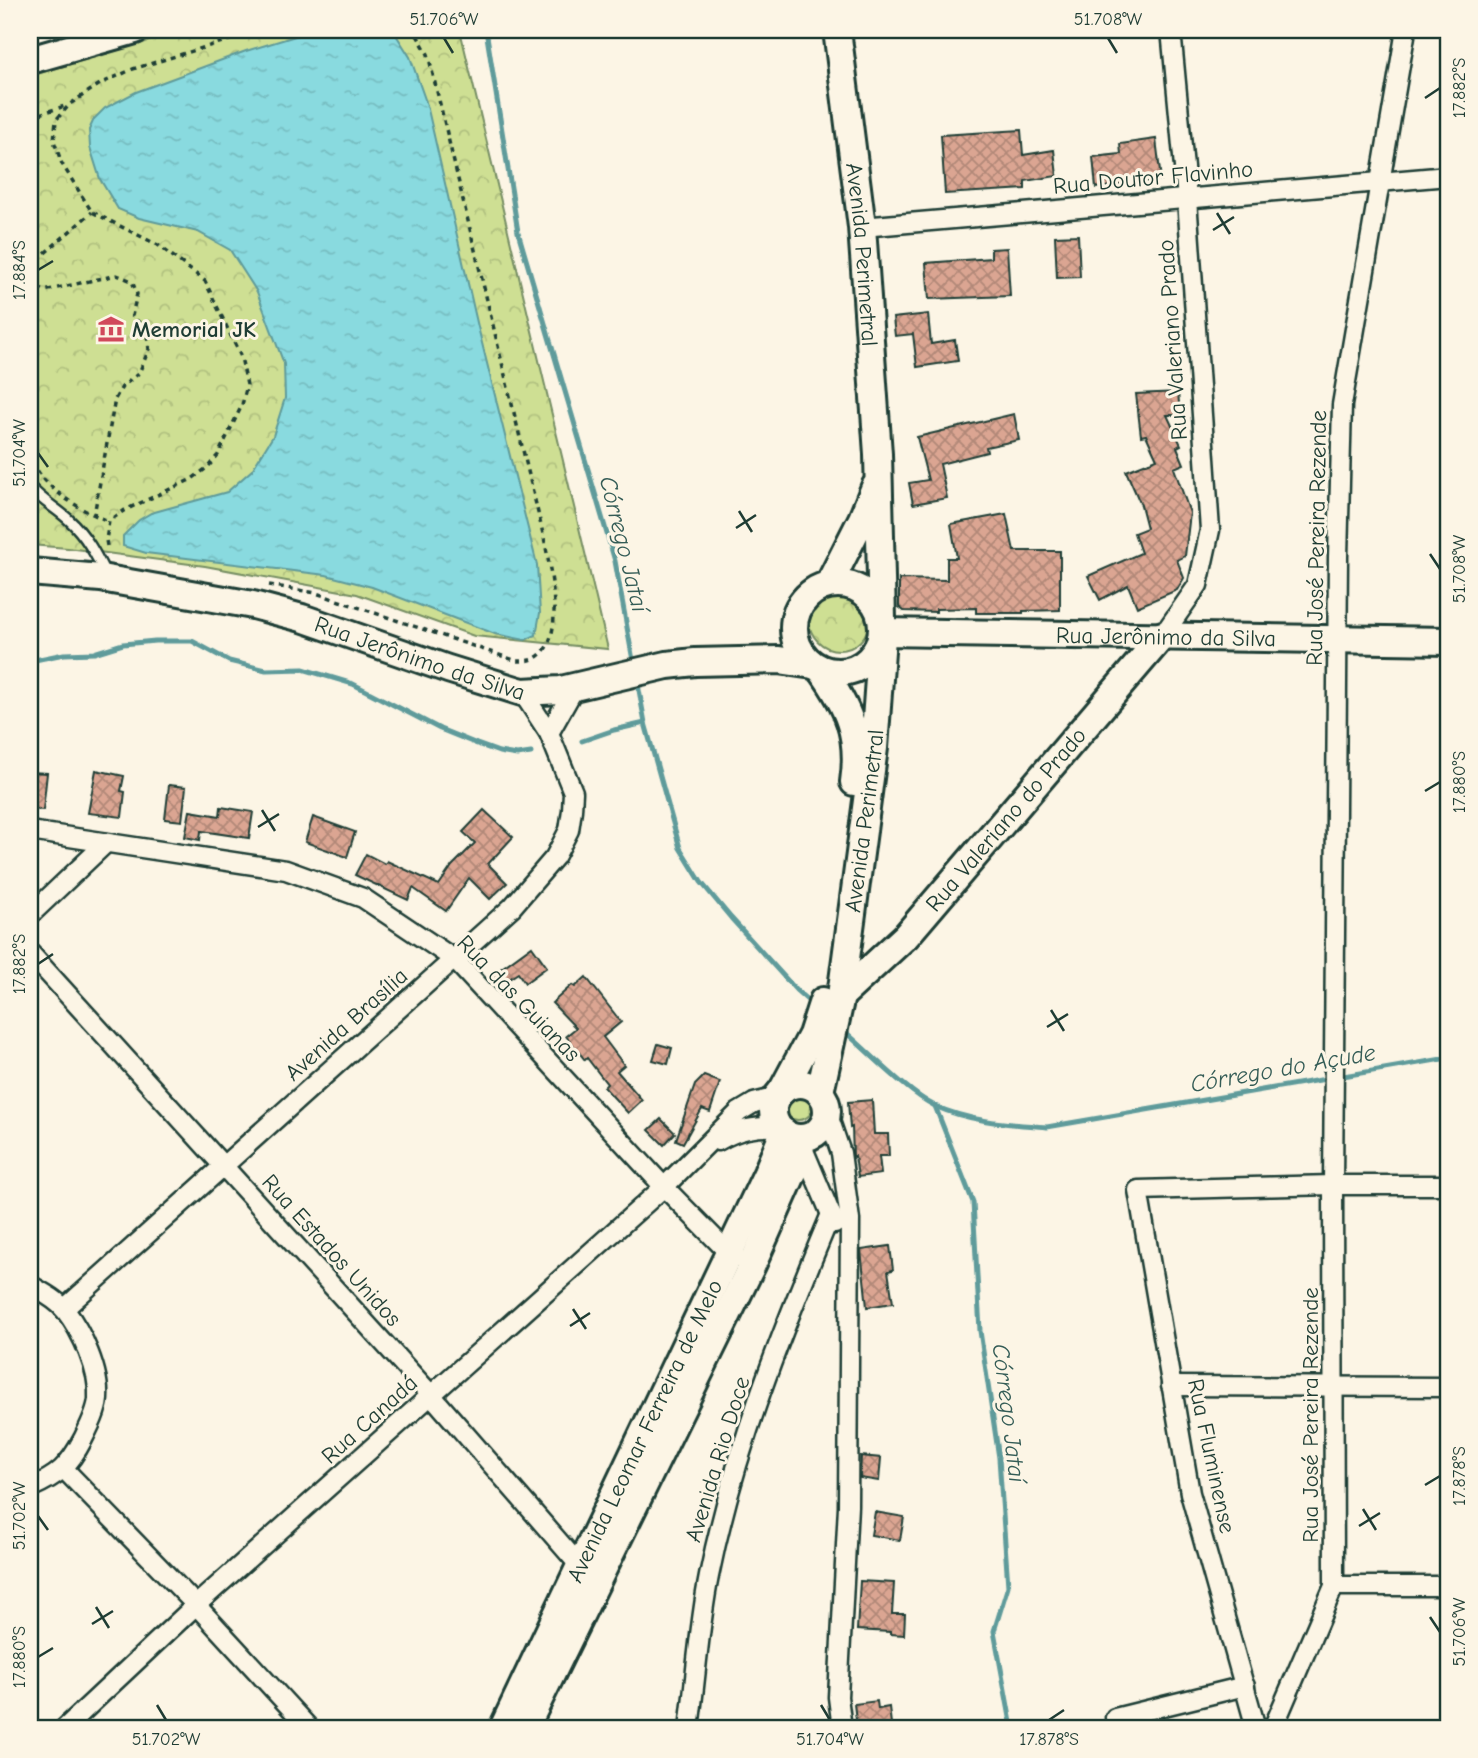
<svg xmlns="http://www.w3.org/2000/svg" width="1478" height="1758" viewBox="0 0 1478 1758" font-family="'Comic Neue',sans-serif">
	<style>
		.park { fill: url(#park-crowns); stroke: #768e64; stroke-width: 2 }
		.water { fill: url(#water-ripples); stroke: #5f9b9b; stroke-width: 2 }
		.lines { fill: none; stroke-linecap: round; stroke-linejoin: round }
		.stream { stroke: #5f9b9b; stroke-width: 5 }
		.building { fill: url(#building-cross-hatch); stroke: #1f3d34; stroke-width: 2 }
		.lane-casing { stroke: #1f3d34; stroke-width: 14 }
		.street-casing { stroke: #1f3d34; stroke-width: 23 }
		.secondary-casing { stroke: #1f3d34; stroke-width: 32 }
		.path { stroke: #1f3d34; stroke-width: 3.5; stroke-dasharray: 5 5; stroke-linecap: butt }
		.lane { stroke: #fcf5e5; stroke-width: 9 }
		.street { stroke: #fcf5e5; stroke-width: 18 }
		.secondary { stroke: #fcf5e5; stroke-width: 26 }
		.ticks { fill: none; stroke: #1f3d34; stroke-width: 2.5 }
		.labels { text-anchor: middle; stroke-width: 6; stroke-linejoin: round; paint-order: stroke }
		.street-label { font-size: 23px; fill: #1f3d34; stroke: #fcf5e5 }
		.poi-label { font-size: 23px; font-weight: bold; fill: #1f3d34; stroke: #fcf5e5; text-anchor: start }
		.water-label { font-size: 24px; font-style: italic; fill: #345c56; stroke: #fcf5e5 }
		.neatline { fill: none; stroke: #1f3d34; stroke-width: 2.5 }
		.ticks-label { font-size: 18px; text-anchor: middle; fill: #1f3d34 }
	</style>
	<defs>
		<pattern id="park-crowns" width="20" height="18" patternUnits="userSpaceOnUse" patternTransform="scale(1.75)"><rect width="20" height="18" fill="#cedf93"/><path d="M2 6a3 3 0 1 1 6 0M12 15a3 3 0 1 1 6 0" fill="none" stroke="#b0c07f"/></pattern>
		<pattern id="water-ripples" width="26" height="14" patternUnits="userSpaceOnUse" patternTransform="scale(1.75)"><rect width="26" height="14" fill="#89dadf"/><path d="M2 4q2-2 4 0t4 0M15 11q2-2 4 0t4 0" fill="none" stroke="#76bcc0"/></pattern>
		<pattern id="building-cross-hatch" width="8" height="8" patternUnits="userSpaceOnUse" patternTransform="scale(1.75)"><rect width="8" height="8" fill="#dba592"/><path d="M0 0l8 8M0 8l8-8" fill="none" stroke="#b18878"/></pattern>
	</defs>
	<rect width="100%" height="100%" fill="#fcf5e5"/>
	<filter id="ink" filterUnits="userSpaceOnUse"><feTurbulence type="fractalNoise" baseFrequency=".0143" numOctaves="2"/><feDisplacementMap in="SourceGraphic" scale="14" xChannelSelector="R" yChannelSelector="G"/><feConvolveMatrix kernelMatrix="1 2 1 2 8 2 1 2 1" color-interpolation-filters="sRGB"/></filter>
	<g filter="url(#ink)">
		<g class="park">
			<polygon points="186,30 460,30 608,649 474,636 357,594 205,566 68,548 30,545 30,76"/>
			<circle cx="839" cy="620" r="30"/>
			<circle cx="798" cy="1104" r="16"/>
		</g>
		<polygon class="water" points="315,30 393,30 410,57 427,105 478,327 537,565 540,613 536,635 525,640 495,634 372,587 326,575 146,553 123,546 123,536 139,520 151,513 227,492 252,470 273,436 285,398 284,364 257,292 230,250 198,232 139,218 118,209 100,179 90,147 89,130 94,119 105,108 136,92 246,51"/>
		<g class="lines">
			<g class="stream">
				<polyline points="486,30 518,232 615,561 634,666"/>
				<polyline points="30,661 64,654 94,653 123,644 155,641 192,641 229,661 266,670 303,669 353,684 440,729 477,744 499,752 517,755 531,753"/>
				<polyline points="637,679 645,723 680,848 701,882 731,918 797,991 814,1006"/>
				<polyline points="582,741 614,730 645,723"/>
				<path d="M843,1030C868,1051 908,1093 935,1106C970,1122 1009,1124 1047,1127L1448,1058"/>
				<polyline points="935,1106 973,1202 980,1331 999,1458 1008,1586 994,1631 1012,1728"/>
			</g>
		</g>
		<g class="building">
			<polygon points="1021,130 1023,155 1054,150 1057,176 1025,181 1025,189 945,194 941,135"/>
			<polygon points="1156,139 1161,180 1096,188 1093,157 1121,154 1120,144"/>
			<polygon points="1078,235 1080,277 1057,278 1055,236"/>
			<polygon points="1007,248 1010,296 929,299 926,263 991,258 991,249"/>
			<polygon points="928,314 931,344 955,340 958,361 917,367 913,334 895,336 893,318"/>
			<polygon points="1178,392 1180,415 1167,415 1181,445 1177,447 1184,464 1174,468 1190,513 1185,556 1177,560 1184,578 1177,590 1137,607 1128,585 1100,600 1088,576 1141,553 1134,533 1147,528 1141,505 1126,471 1157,459 1146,435 1141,436 1136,394"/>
			<polygon points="1014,414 1019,440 986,447 987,452 940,464 947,498 913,504 909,483 928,480 917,437"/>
			<polygon points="1006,514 1014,551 1060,551 1060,610 1023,611 1023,613 976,613 976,608 936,609 936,612 904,611 899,607 899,579 947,580 947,558 957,558 951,524"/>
			<polygon points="96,770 124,776 121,791 125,792 122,817 88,813"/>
			<polygon points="30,772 47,773 43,810 30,809"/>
			<polygon points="169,785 186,787 182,821 165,819"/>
			<polygon points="221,807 253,812 249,838 201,831 200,840 185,837 190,811 220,816"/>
			<polygon points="484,810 513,837 488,864 507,883 490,899 469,878 446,911 413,888 408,900 355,875 366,854 385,864 387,861 439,885 452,866 475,843 463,832"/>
			<polygon points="313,817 355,832 347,857 305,842"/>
			<polygon points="532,946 547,967 525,983 518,973 500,985 492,975"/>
			<polygon points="586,977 621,1022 603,1037 624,1065 617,1071 642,1100 628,1113 604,1087 607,1084 587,1058 585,1060 566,1036 576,1028 552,1003 572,985 575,987"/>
			<polygon points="658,1044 672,1048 668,1064 653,1060"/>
			<polygon points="704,1076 720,1082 710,1112 702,1109 683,1143 676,1140 695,1085"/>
			<polygon points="872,1100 874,1134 888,1134 889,1156 879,1156 881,1174 858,1177 855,1156 853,1157 852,1127 850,1128 848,1102"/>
			<polygon points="661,1119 675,1133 664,1145 649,1130"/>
			<polygon points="890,1246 893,1270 888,1271 893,1303 867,1307 861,1250"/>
			<polygon points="861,1456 881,1458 879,1481 860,1478"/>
			<polygon points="875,1512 904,1517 900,1540 871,1535"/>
			<polygon points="860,1581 894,1583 892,1614 905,1614 904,1635 890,1634 890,1632 857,1630"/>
			<polygon points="877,1701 878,1709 889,1707 891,1724 884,1728 857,1728 854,1704"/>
		</g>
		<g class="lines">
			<g class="lane-casing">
				<path id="lane" d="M30,487C41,500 56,508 68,519C86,535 96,555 106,575"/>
			</g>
			<g class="street-casing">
				<g id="street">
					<polyline points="862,227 1448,176"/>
					<polyline points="1163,635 1198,585 1210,530 1187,199 1171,30"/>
					<polyline points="549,733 575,687"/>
					<polyline points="30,831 286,870 363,898 454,959 664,1187 728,1252 736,1257"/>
					<polyline points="30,915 106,843"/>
					<polyline points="30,953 432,1396 580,1566 587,1569"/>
					<polyline points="827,1112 841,1153 850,1220 848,1506 838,1697 842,1728"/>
					<polyline points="803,1139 805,1153 835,1224"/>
					<path d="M718,1141C738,1129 756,1126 778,1127"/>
					<path d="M30,1285C42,1292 56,1299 65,1310C82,1332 100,1371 98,1399C97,1412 89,1427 83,1439C69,1466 58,1476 30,1488"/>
					<polyline points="64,1309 512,907 555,857 569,830 572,810 573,792 549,733 522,692"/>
					<polyline points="1171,1386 1448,1387"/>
					<polyline points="64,1469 196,1605 309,1728"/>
					<polyline points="1334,1586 1448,1586"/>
					<polyline points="1115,1718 1245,1686"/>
					<polyline points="65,1728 196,1605 664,1187 739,1112 754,1103 777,1097"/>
					<path d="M689,1728C696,1678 699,1626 709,1576C734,1451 782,1331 831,1214"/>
					<polyline points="1256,1728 1190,1493 1138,1190 1333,1185 1448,1185"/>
					<polyline points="1273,1728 1334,1586 1333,1185 1338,557 1342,405 1406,30"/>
				</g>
			</g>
			<g class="secondary-casing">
				<g id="secondary">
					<path id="s1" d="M837,30L862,227L878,454L882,619"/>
					<polyline points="30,60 135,30"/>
					<path id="s2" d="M30,572L101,578L253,605L302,618L448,669L522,692L561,690L667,665L695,662L779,660L813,665"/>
					<circle cx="838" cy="628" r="44"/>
					<polyline points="829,584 862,519 875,487"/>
					<path id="s3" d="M882,632L1448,641"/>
					<path d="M821,669C848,707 861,735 854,782"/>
					<path id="s4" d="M841,996L906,936L1163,635"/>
					<circle cx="800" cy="1111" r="27"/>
					<polyline points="782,1091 812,1035 823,1001"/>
					<path id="s5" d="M820,1092L841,996L874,748L882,637"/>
					<path id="s6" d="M503,1728L767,1173L784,1132"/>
					<polyline points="525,1728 752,1265 795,1168 800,1138"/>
				</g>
			</g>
			<g class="path">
				<polyline points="30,117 68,105"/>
				<polyline points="30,266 92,212"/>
				<polyline points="30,270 35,285 44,291 117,275 132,281 137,294 132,316 146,329 149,349 139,373 122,387 115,399 94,515"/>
				<path d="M30,452C33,459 35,467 39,473C55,495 84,512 109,521"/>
				<polyline points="107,546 106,540 109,521 125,510 192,479 208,467 218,455 242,405 247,385 241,357 205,281 158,245 92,212 62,164 54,141 56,120 70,104 100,84 133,69 262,30"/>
				<path d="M269,585L316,593L517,661C522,661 529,661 533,659C568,644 550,571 545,542L428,54L414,30"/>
			</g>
			<use href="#lane" class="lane"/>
			<use href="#street" class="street"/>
			<use href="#secondary" class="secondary"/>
		</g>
	</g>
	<path class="ticks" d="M444,38L453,53M1108,38L1117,53M1425,98L1440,88M1217,213L1230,234M1213,230L1234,217M38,270L53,261M38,453L48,467M739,511L752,532M736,528L756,515M1430,554L1440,569M1425,791L1440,782M262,810L275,831M258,827L279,814M38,964L53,954M1051,1010L1064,1031M1047,1027L1068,1014M573,1309L586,1329M570,1326L590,1313M1425,1485L1440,1476M1363,1509L1376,1530M38,1516L48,1530M1359,1526L1380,1513M96,1607L109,1628M1430,1617L1440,1632M92,1624L113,1611M38,1657L53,1648M157,1705L166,1720M821,1705L830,1720M1049,1720L1064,1710"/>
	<defs>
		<g id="museum-bare" transform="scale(2.1)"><path d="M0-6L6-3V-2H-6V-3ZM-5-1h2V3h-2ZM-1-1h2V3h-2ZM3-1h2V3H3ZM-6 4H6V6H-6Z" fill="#d1495b" stroke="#fcf5e5" stroke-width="2.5" paint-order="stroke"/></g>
	</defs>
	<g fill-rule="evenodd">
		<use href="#museum-bare" x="111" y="329"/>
	</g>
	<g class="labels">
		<g class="street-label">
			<text transform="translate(1153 177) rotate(-5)" y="8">Rua Doutor Flavinho</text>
			<text dy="8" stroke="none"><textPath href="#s1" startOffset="226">Avenida Perimetral</textPath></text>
			<text transform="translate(1172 340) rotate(-94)" y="8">Rua Valeriano Prado</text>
			<text transform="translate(1316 538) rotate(-89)" y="8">Rua José Pereira Rezende</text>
			<text dy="8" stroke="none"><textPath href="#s3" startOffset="284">Rua Jerônimo da Silva</textPath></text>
			<text dy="8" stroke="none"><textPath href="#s2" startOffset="401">Rua Jerônimo da Silva</textPath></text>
			<text dy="8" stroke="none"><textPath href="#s4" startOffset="242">Rua Valeriano do Prado</textPath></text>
			<text dy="8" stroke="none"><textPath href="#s5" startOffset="275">Avenida Perimetral</textPath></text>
			<text transform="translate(519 998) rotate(46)" y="8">Rua das Guianas</text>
			<text transform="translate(346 1024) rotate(-42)" y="8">Avenida Brasília</text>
			<text transform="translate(332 1250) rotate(48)" y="8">Rua Estados Unidos</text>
			<text transform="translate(1310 1415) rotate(-90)" y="8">Rua José Pereira Rezende</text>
			<text transform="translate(369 1419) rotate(-42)" y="8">Rua Canadá</text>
			<text dy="8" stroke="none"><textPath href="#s6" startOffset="329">Avenida Leomar Ferreira de Melo</textPath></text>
			<text transform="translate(1212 1456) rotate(78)" y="8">Rua Fluminense</text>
			<text transform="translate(717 1459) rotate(-73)" y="8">Avenida Rio Doce</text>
		</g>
		<g class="poi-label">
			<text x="132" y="337">Memorial JK</text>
		</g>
		<g class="water-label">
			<text transform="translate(624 544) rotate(76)" y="8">Córrego Jataí</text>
			<text transform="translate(1283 1068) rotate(-10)" y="8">Córrego do Açude</text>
			<text transform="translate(1009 1413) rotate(83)" y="8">Córrego Jataí</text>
		</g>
	</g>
	<rect width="1478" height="1758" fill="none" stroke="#fcf5e5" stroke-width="77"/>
	<rect x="38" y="38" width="1402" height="1682" class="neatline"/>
	<g class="ticks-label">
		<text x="444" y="25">51.706°W</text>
		<text x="1108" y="25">51.708°W</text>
		<text transform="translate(1459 88) rotate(-90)" y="6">17.882°S</text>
		<text transform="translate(19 270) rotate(-90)" y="6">17.884°S</text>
		<text transform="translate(19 453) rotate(-90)" y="6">51.704°W</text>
		<text transform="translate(1459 569) rotate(-90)" y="6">51.708°W</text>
		<text transform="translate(1459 782) rotate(-90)" y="6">17.880°S</text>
		<text transform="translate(19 964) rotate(-90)" y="6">17.882°S</text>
		<text transform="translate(1459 1476) rotate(-90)" y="6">17.878°S</text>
		<text transform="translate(19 1516) rotate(-90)" y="6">51.702°W</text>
		<text transform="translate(1459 1632) rotate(-90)" y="6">51.706°W</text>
		<text transform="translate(19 1657) rotate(-90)" y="6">17.880°S</text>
		<text x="166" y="1745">51.702°W</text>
		<text x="830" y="1745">51.704°W</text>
		<text x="1049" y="1745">17.878°S</text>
	</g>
</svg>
